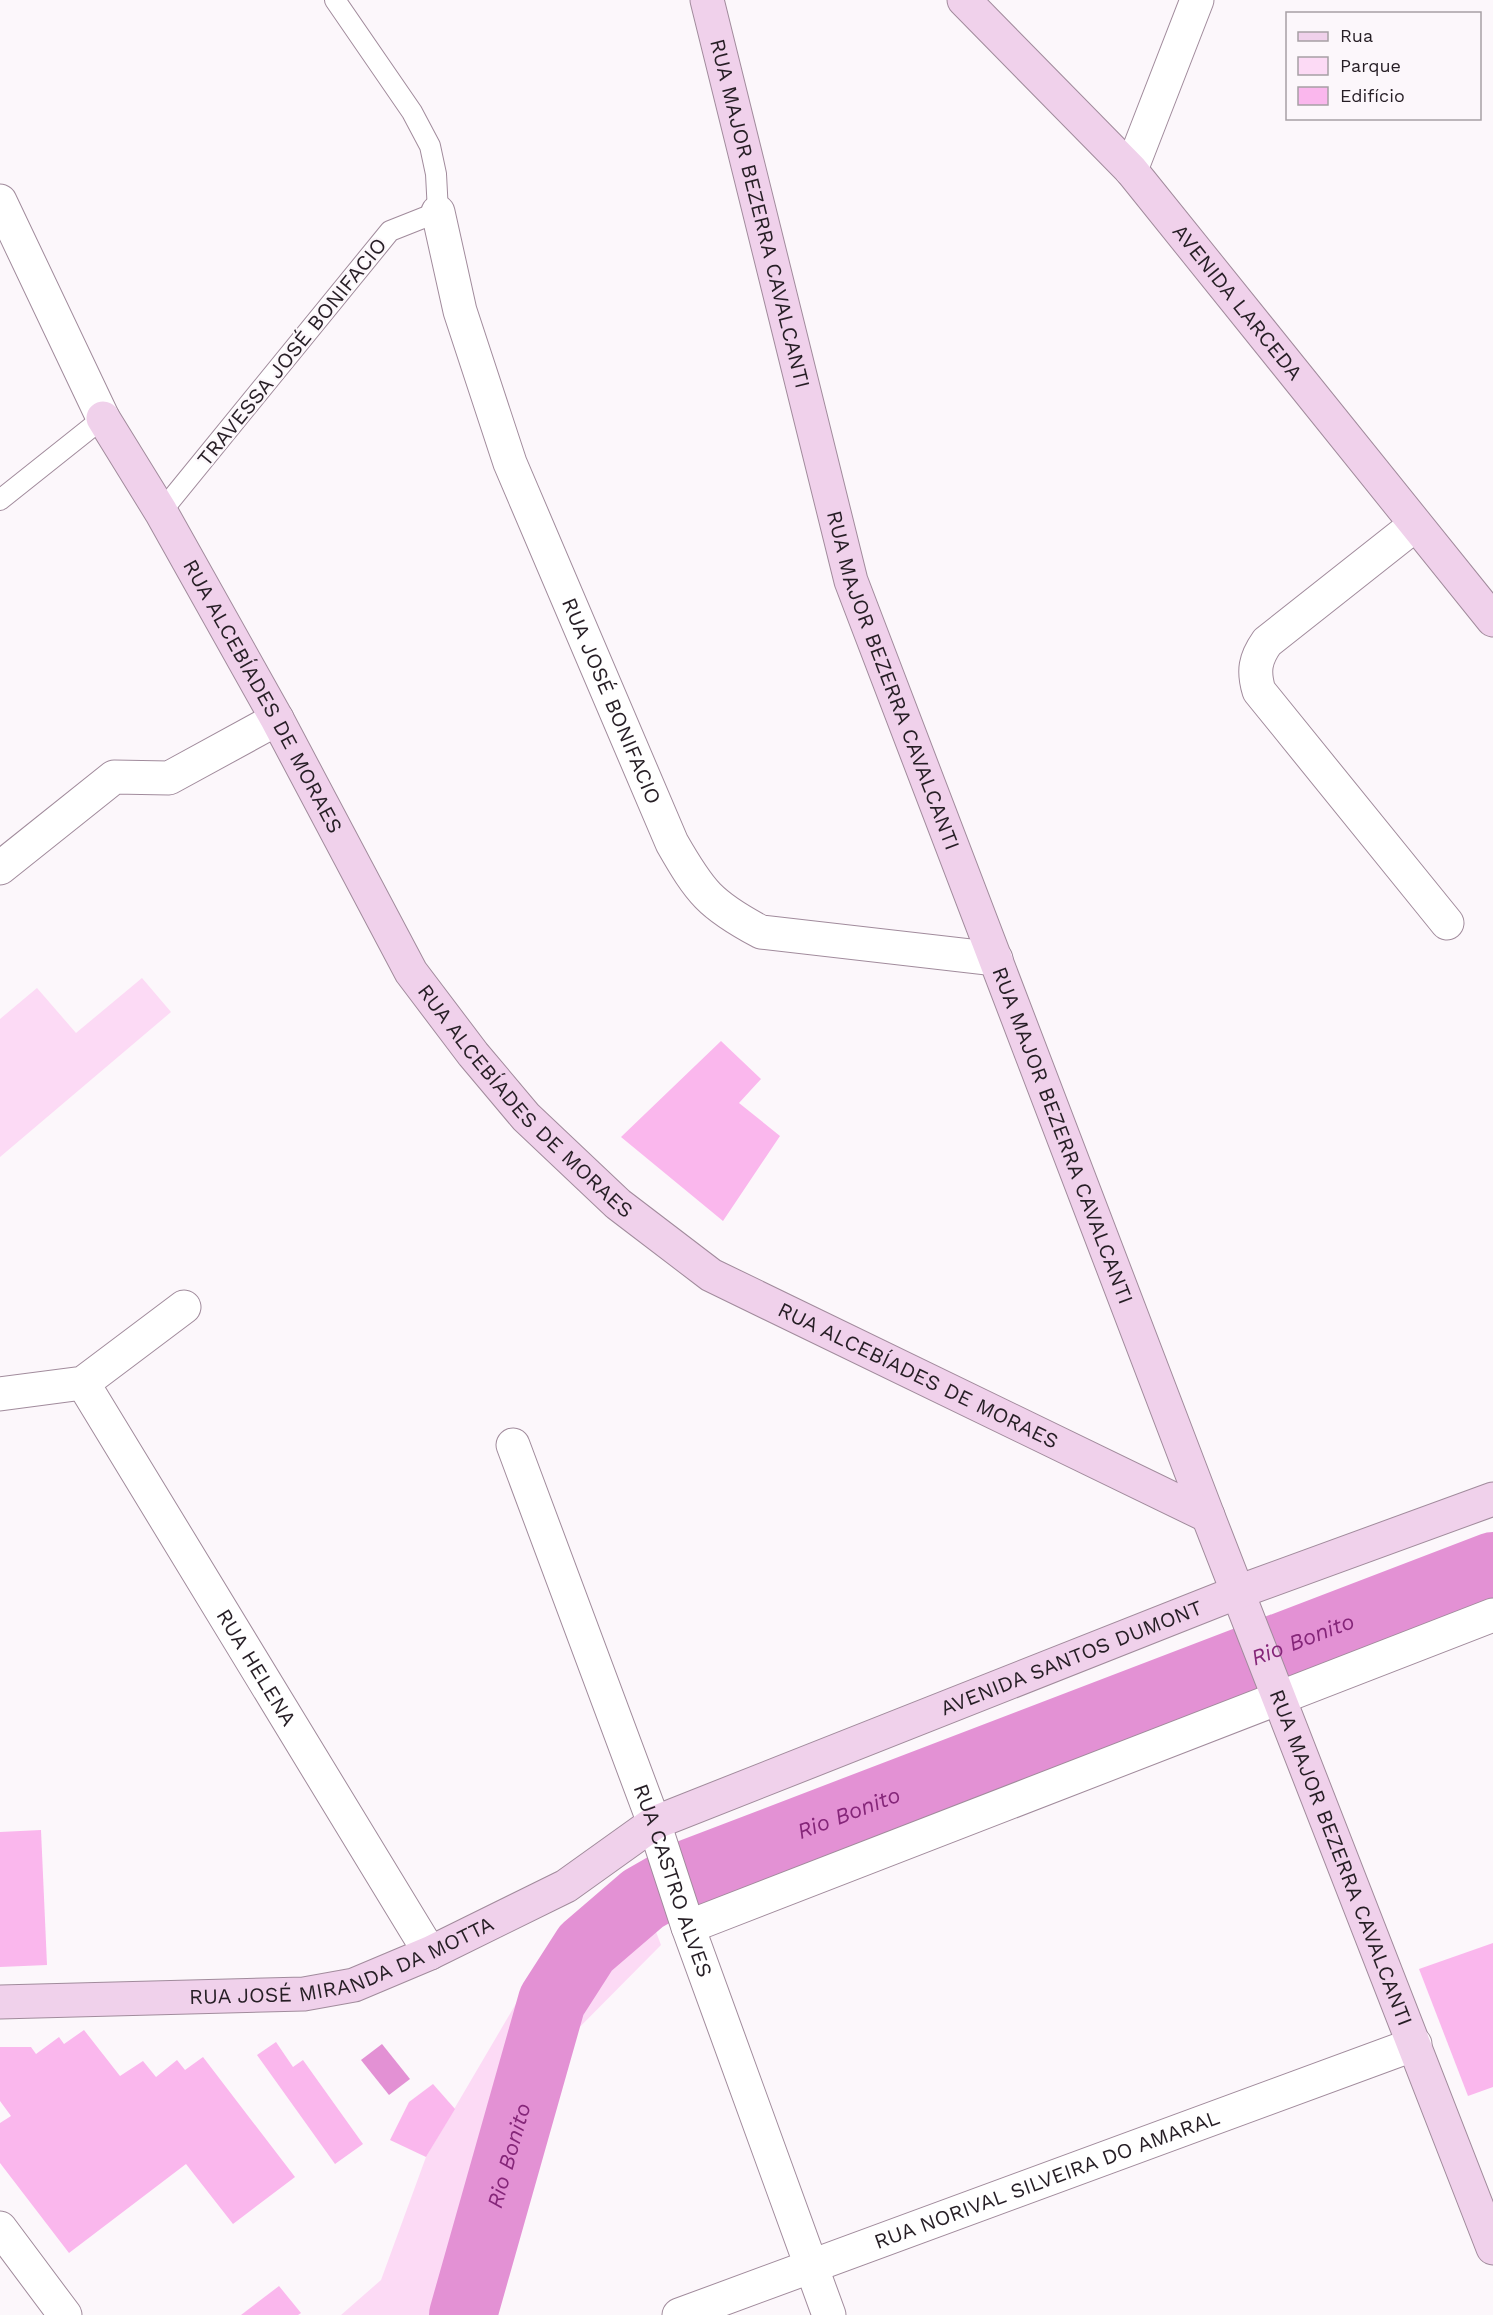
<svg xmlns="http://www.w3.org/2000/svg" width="1493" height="2315" viewBox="0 0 1493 2315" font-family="'Work Sans',sans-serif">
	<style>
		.green { fill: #fcdaf5 }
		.water { fill: #e391d4 }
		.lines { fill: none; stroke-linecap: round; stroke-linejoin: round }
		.river { stroke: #e391d4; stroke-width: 68 }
		.building { fill: #fab7ed }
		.lane-casing { stroke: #a18b9c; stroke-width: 22 }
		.street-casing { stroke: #a18b9c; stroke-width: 35 }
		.secondary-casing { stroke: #a18b9c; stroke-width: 35 }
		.lane { stroke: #fff; stroke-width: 20 }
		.street { stroke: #fff; stroke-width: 33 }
		.secondary { stroke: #f0d1eb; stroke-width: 33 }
		.labels { text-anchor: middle; stroke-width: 4.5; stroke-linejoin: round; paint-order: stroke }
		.street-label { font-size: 21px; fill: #261e25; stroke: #fcf7fb }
		.water-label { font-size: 22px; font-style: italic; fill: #852679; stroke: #fcf7fb }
	</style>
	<rect width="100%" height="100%" fill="#fcf7fb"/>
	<g class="green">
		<polygon points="142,978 171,1012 0,1157 0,1019 37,988 76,1033"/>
		<polygon points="639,1887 661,1945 556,2051 484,2315 341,2315 381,2280 426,2157 521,1995 571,1935 564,1922"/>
	</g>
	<polygon class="water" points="382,2044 410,2079 389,2095 361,2060"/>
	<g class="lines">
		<path class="river" id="s1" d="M463,2315L552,2001L586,1948L643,1899L685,1875L1493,1566"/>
	</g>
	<g class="building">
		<polygon points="721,1041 761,1079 739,1103 780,1136 723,1221 621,1137"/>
		<polygon points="41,1830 47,1965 0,1967 0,1832"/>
		<polygon points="1493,1943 1493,2087 1468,2096 1419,1969"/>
		<polygon points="84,2030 120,2076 143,2061 156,2077 177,2060 185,2070 203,2057 295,2177 233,2224 186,2164 69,2253 0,2163 0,2123 11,2116 0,2101 0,2047 31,2047 36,2054 59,2037 64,2044"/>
		<polygon points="276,2042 293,2067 303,2060 363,2144 335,2164 257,2055"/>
		<polygon points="433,2084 455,2109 426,2157 390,2140 409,2102"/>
		<polygon points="279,2286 301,2313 298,2315 241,2315"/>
	</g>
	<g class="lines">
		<g class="lane-casing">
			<g id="lane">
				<polyline points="0,500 103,418"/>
				<polyline points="161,512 390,231 438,212 436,174 430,146 412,112 335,0"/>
			</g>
		</g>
		<g class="street-casing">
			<g id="street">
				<polyline points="1131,170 1197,0"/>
				<polyline points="0,201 103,418"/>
				<path id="s2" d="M438,212L460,311L510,463L672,843C700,892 710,905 761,932L996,959"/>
				<path d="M1415,525L1267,642C1255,659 1253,671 1259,691L1447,923"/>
				<polyline points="0,868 114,777 169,778 277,719"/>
				<path id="s3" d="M83,1383L430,1953"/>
				<polyline points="0,1394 83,1383 184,1307"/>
				<path id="s4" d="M513,1445L654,1823L688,1927L829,2315"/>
				<polyline points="688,1927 1493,1615"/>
				<polyline points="0,2228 65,2315"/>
				<path id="s5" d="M679,2315L1415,2044"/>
			</g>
		</g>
		<g class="secondary-casing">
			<g id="secondary">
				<path id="s6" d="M707,0L851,581L1208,1516L1493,2248"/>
				<path id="s7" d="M964,0L1131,170L1493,620"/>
				<path id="s8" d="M103,418L161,512L277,719L411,972L473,1054L526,1117L618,1204L711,1275L1208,1516"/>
				<path id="s9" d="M0,2002L304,1994L354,1985L430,1953L566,1886L654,1823L1238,1592L1493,1499"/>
			</g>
		</g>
		<use href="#lane" class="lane"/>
		<use href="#street" class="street"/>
		<use href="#secondary" class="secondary"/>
	</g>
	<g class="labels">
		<g class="street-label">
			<text dy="7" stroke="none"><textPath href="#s6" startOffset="220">RUA MAJOR BEZERRA CAVALCANTI</textPath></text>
			<text dy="7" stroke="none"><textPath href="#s7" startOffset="408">AVENIDA LARCEDA</textPath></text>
			<text transform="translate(292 352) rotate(-51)" y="7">TRAVESSA JOSÉ BONIFACIO</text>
			<text dy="7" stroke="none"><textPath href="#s6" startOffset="706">RUA MAJOR BEZERRA CAVALCANTI</textPath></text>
			<text dy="7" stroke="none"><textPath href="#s8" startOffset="321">RUA ALCEBÍADES DE MORAES</textPath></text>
			<text dy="7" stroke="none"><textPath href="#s2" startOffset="520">RUA JOSÉ BONIFACIO</textPath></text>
			<text dy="7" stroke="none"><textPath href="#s8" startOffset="807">RUA ALCEBÍADES DE MORAES</textPath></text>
			<text dy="7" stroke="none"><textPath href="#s6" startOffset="1192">RUA MAJOR BEZERRA CAVALCANTI</textPath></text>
			<text dy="7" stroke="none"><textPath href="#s8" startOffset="1293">RUA ALCEBÍADES DE MORAES</textPath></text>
			<text dy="7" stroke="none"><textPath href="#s9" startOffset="1146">AVENIDA SANTOS DUMONT</textPath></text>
			<text dy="7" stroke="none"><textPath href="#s3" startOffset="333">RUA HELENA</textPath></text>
			<text dy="7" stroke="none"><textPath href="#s6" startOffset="1966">RUA MAJOR BEZERRA CAVALCANTI</textPath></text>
			<text dy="7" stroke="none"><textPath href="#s4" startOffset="464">RUA CASTRO ALVES</textPath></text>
			<text dy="7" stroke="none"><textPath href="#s9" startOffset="348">RUA JOSÉ MIRANDA DA MOTTA</textPath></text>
			<text dy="7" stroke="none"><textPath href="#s5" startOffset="392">RUA NORIVAL SILVEIRA DO AMARAL</textPath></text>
		</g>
		<g class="water-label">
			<text dy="8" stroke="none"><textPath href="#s1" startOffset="1174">Rio Bonito</textPath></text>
			<text dy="8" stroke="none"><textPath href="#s1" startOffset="688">Rio Bonito</textPath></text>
			<text dy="8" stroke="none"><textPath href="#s1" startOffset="166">Rio Bonito</textPath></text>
		</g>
	</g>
	<rect x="1286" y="12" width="195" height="108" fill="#fcf7fb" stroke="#a6a0a5" stroke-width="1.5"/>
	<rect x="1298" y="32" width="30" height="9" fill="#f0d1eb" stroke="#a6a0a5" stroke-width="1.5"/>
	<text x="1340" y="42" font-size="18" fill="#261e25">Rua</text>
	<rect x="1298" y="57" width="30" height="18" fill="#fcdaf5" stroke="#a6a0a5" stroke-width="1.5"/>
	<text x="1340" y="72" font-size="18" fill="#261e25">Parque</text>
	<rect x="1298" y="87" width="30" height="18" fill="#fab7ed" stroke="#a6a0a5" stroke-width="1.5"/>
	<text x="1340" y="102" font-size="18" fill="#261e25">Edifício</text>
</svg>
